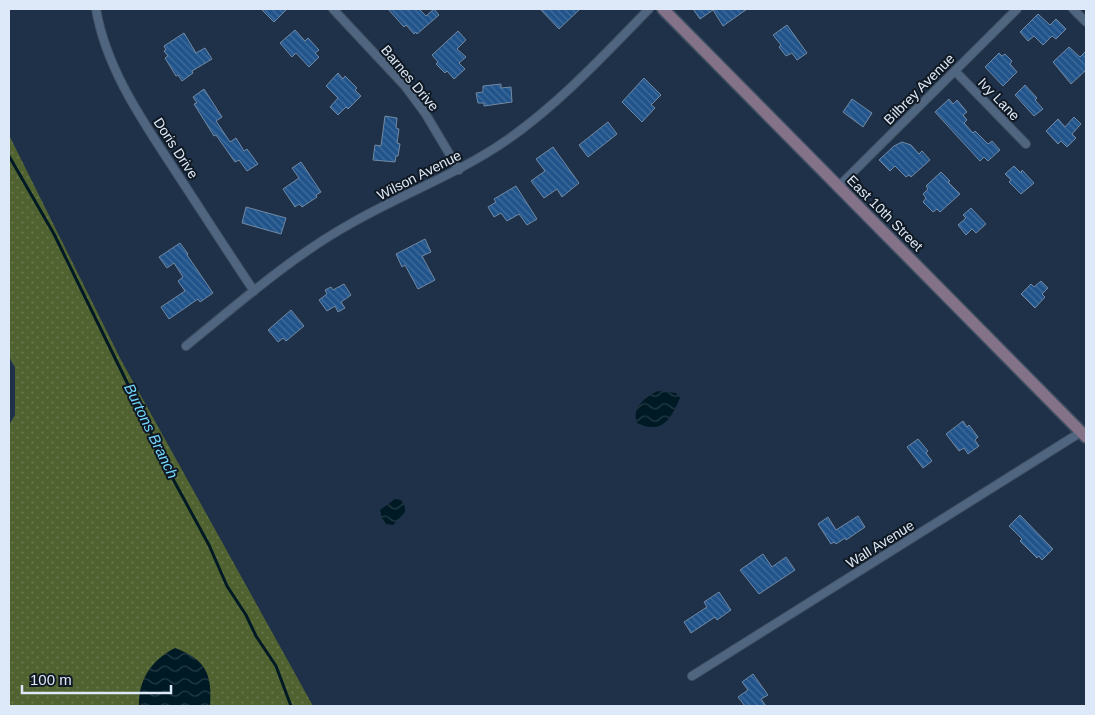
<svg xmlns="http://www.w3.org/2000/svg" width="1095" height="715" viewBox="0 0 1095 715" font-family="Helvetica,sans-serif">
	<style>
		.grass { fill: url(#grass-dots) }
		.water { fill: url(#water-waves) }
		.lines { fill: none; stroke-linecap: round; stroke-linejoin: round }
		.stream { stroke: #001a25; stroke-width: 3 }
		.building { fill: url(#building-back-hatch); stroke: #7289a3 }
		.street-casing { stroke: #3e4f62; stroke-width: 10 }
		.secondary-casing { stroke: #3e4f62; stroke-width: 14 }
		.street { stroke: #50657f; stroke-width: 8 }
		.secondary { stroke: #847289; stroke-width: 11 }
		.labels { text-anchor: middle; stroke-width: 4; stroke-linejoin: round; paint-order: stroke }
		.street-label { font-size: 14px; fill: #dde9f8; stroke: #101923 }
		.water-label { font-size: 15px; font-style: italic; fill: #72d7fd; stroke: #101923 }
	</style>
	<defs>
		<pattern id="grass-dots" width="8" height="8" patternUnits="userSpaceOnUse" patternTransform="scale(1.25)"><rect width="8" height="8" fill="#506230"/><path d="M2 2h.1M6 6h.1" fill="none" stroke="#69784f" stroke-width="1.8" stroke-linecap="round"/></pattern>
		<pattern id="water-waves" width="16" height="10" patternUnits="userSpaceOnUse" patternTransform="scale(1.25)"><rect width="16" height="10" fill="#001a25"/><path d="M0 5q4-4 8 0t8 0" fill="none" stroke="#253b45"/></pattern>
		<pattern id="building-back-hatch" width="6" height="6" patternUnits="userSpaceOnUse" patternTransform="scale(1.25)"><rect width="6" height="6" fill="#21548b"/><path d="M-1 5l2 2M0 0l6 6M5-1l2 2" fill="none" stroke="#416d9c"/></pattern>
	</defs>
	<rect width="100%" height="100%" fill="#1e3148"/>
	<polygon class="grass" points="9,135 121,360 313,706 9,706 9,425 15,415 15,367 9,357"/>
	<g class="water">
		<path d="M658,391L676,393L680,398C671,419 662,435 637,423C631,408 645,397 658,391Z"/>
		<polygon points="395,499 401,500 405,507 405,512 393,525 386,524 382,518 380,510"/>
		<path d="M175,648C207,660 212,675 210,706H139C138,679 152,660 175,648Z"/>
	</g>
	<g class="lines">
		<polyline class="stream" points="9,156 54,234 146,421 161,457 209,545 227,586 246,615 256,636 276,666 291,706"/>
	</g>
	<g class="building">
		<polygon points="261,9 287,9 274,22"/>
		<polygon points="388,9 419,9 426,16 434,9 439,15 417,34 416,32 414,34 406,25 404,27"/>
		<polygon points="540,9 580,9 559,29"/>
		<polygon points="693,9 747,9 723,26 713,10 700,19"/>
		<polygon points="1038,14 1050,25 1056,19 1066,29 1056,39 1052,36 1043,45 1034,36 1028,41 1020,32"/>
		<polygon points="787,25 807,53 797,60 792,53 786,56 779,47 781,45 773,35"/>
		<polygon points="295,30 305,41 308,38 319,50 315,53 319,57 309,67 296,53 292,57 280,43"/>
		<polygon points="458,31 466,40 457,49 466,57 459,63 465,69 454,79 447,71 445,73 436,64 438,62 432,55"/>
		<polygon points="184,33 196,53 205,48 212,59 192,71 193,73 182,81 178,75 176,76 165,58 168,56 164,51 166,50 164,46"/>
		<polygon points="1069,47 1080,57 1086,51 1086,70 1071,84 1053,62"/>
		<polygon points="999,53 1002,56 1005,54 1012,61 1010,64 1017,72 1003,86 985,67"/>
		<polygon points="338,73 343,79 345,76 357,88 355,90 361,96 348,109 346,107 338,115 330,107 338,98 326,86"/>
		<polygon points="644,78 661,95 651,105 655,108 642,122 622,102"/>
		<polygon points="501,84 501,88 511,87 512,102 484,106 484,103 478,103 476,93 483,92 483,86"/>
		<polygon points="1025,85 1037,98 1035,100 1043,109 1034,116 1015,95"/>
		<polygon points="204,89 222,117 216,121 230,142 236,138 244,151 247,149 258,164 247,171 239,160 235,162 216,135 214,136 194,104 197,103 193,97"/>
		<polygon points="852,99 872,113 863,127 843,112"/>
		<polygon points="949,99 953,104 957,100 967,112 963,115 967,120 964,123 973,133 975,131 988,144 992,141 1000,150 988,161 984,157 980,161 935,112"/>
		<polygon points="385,116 397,118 396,128 399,129 397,143 400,144 398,156 396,156 395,162 373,160 375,145 381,146"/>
		<polygon points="1074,117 1081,124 1072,134 1076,138 1067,147 1061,141 1058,144 1046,131 1058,119 1065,127"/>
		<polygon points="608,122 617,134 588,157 579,145"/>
		<polygon points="902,142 911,145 919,154 922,151 930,160 911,177 909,175 906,177 895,166 890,171 879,160 894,146"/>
		<polygon points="553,147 579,183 562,197 557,189 544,198 531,181 545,171 536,159"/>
		<polygon points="301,162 321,192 316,195 317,197 302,207 299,204 295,207 283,189 299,178 292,168"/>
		<polygon points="1014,166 1021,173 1022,170 1034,183 1021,194 1009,182 1011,180 1005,174"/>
		<polygon points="941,172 950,181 948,182 960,194 940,212 937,209 933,212 923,202 926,198 923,194 928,189 926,186"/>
		<polygon points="516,186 537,219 527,225 519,214 507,221 501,213 494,217 488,207 496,202 494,199"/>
		<polygon points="246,207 286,218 281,234 242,223"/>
		<polygon points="971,208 986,224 976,233 972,229 966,235 958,225 966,218 963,215"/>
		<polygon points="425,239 431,252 422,256 435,280 418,289 405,265 402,267 396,254"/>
		<polygon points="180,243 188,254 187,255 213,293 200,302 198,299 169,319 161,307 185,291 178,281 183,277 174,263 167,268 159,257"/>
		<polygon points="1041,281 1048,288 1042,294 1045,297 1035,308 1021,294 1031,284 1034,287"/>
		<polygon points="344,284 351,295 341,302 345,308 338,312 335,306 327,311 319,300 327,294 325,290 331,287 333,290"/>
		<polygon points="291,310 304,326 286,341 283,338 278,342 268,330"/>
		<polygon points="963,421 967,427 969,425 978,437 975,440 979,446 968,454 964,448 959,451 946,434"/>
		<polygon points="918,439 928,451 926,453 932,461 923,468 907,447"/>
		<polygon points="1020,515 1053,549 1042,560 1039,556 1037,558 1020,541 1022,539 1009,526"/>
		<polygon points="858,516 865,527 846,540 845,538 836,544 834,542 831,544 818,524 828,517 836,530"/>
		<polygon points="763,554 772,567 786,557 795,570 759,594 740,570"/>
		<polygon points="719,592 731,610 717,620 715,617 691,633 684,622 707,607 704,602"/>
		<polygon points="753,674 768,695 761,699 766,706 745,706 738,697 748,690 742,682"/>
	</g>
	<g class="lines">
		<g class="street-casing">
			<g id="street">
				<path d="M96,9C106,68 142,120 174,169C201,210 227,251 254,291"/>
				<polyline points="333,9 405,86 425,113 459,170"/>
				<polyline points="1073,9 1086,22"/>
				<polyline points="955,71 1026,144"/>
				<polyline points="838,187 1017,9"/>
				<path d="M186,346C239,303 291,257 350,224C402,194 458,174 507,140C560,103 604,55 649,9"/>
				<polyline points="692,676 1081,432"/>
			</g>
		</g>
		<g class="secondary-casing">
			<polyline id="secondary" points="663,9 1086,437"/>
		</g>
		<use href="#street" class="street"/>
		<use href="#secondary" class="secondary"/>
	</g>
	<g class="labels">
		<g class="street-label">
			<text transform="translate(410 78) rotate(50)" y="5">Barnes Drive</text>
			<text transform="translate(919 89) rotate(-45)" y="5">Bilbrey Avenue</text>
			<text transform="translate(999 99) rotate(46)" y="5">Ivy Lane</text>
			<text transform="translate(176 148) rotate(57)" y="5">Doris Drive</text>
			<text transform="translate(419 175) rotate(-27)" y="5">Wilson Avenue</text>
			<text transform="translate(885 213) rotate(45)" y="5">East 10th Street</text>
			<text transform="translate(880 544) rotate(-32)" y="5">Wall Avenue</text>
		</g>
		<g class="water-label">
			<text transform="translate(151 431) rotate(64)" y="5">Burtons Branch</text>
		</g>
	</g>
	<rect width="1095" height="715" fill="none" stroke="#dde9f8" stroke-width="20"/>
	<path d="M22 685v8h149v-8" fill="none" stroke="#dde9f8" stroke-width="2.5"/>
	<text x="30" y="685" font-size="15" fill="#dde9f8" stroke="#101923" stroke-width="4" paint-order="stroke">100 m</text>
</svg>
